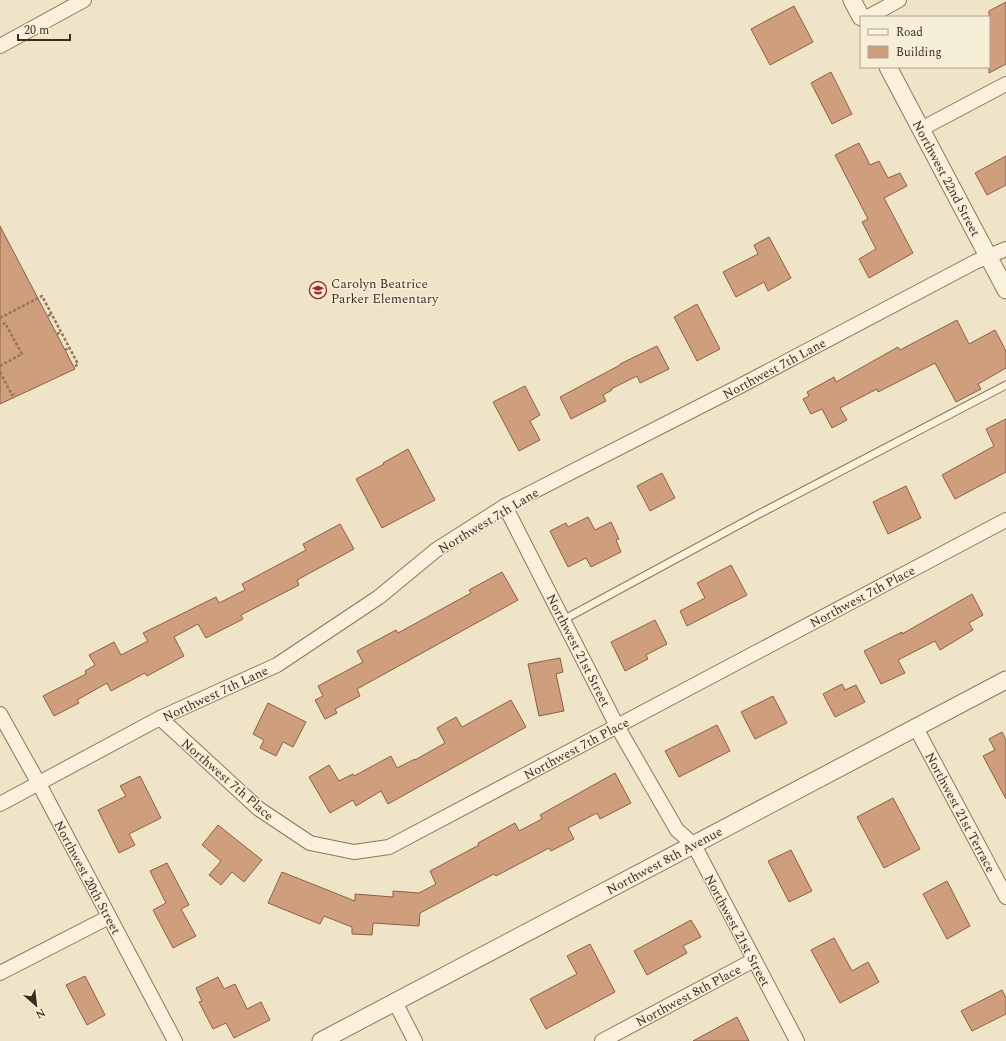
<svg xmlns="http://www.w3.org/2000/svg" width="1006" height="1041" viewBox="0 0 1006 1041" font-family="Spectral,serif">
	<style>
		.building { fill: #cf9f7d; stroke: #8d5f41 }
		.lines { fill: none; stroke-linecap: round; stroke-linejoin: round }
		.service-casing { stroke: #8d765c; stroke-width: 9 }
		.minor-casing { stroke: #8d765c; stroke-width: 16 }
		.tertiary-casing { stroke: #8d765c; stroke-width: 19 }
		.path { stroke: #8d765c; stroke-width: 2.5; stroke-dasharray: 3 2; stroke-linecap: butt }
		.service { stroke: #faf1dc; stroke-width: 7 }
		.minor { stroke: #faf1dc; stroke-width: 14 }
		.tertiary { stroke: #faf1dc; stroke-width: 17 }
		.labels { text-anchor: middle; stroke-width: 3; stroke-linejoin: round; paint-order: stroke }
		.street-label { font-size: 13px; fill: #3d2e20; stroke: #f7eed8 }
		.poi-label { font-size: 13px; fill: #3d2e20; stroke: #f7eed8; text-anchor: start }
	</style>
	<rect width="100%" height="100%" fill="#f0e4c8"/>
	<g class="building">
		<polygon points="1006,2 1006,64 989,73 989,11"/>
		<polygon points="794,6 813,42 770,65 751,29"/>
		<polygon points="831,72 852,114 832,124 811,83"/>
		<polygon points="859,143 870,165 879,161 888,178 900,173 907,186 884,198 913,253 869,278 859,259 876,249 862,222 868,219 835,155"/>
		<polygon points="1006,156 1006,185 987,195 975,173"/>
		<polygon points="0,226 75,369 0,404"/>
		<polygon points="769,237 791,278 768,291 764,282 736,297 723,272 758,254 754,245"/>
		<polygon points="697,304 720,349 697,361 674,317"/>
		<polygon points="957,320 969,344 995,330 1006,351 1006,368 978,384 981,389 956,402 935,363 878,392 877,389 840,408 847,420 832,428 822,409 811,414 803,399 809,396 807,392 834,377 836,382 898,347 900,350"/>
		<polygon points="657,346 669,369 640,383 637,376 611,389 612,390 603,395 606,401 571,419 560,397 620,365 620,364"/>
		<polygon points="525,386 540,415 530,421 540,440 519,451 493,402"/>
		<polygon points="1006,419 1006,472 955,499 942,475 994,446 986,429"/>
		<polygon points="408,449 435,500 382,528 356,479 384,464 383,463"/>
		<polygon points="662,473 675,498 650,511 637,486"/>
		<polygon points="906,486 921,518 888,534 873,502"/>
		<polygon points="588,517 595,530 611,522 619,539 616,540 621,552 591,567 586,558 568,567 550,531 566,523 568,527"/>
		<polygon points="340,524 354,549 297,580 299,585 241,615 243,619 206,638 198,624 174,637 184,656 147,676 145,673 111,691 107,683 77,700 79,703 54,716 43,696 86,674 85,671 95,665 89,655 114,642 121,655 148,641 143,633 216,597 219,603 245,590 242,584 306,550 303,544"/>
		<polygon points="731,565 747,595 687,626 680,611 705,598 697,583"/>
		<polygon points="502,572 518,600 357,689 360,696 335,709 337,713 325,719 315,700 323,696 318,686 363,662 357,651 396,630 398,633 471,593 469,590"/>
		<polygon points="972,594 983,615 969,623 973,630 940,650 935,641 898,660 905,673 881,684 864,651 902,632 902,634"/>
		<polygon points="655,620 667,644 646,655 648,659 625,671 611,642"/>
		<polygon points="560,658 563,672 556,674 564,711 539,716 528,664"/>
		<polygon points="842,684 845,690 856,685 865,702 835,717 823,694"/>
		<polygon points="773,696 787,723 755,739 741,712"/>
		<polygon points="511,700 526,727 388,804 381,791 356,806 353,800 330,813 309,777 329,765 339,781 353,774 354,776 391,756 397,768 415,759 415,760 445,743 437,728 456,717 462,727"/>
		<polygon points="268,703 306,722 293,747 283,742 276,756 260,748 264,740 253,734"/>
		<polygon points="717,725 730,751 679,777 665,751"/>
		<polygon points="1002,732 1006,740 1006,799 983,756 995,750 989,739"/>
		<polygon points="615,773 631,803 600,819 597,813 568,828 574,839 551,851 549,848 496,876 494,874 420,913 419,926 373,923 372,935 352,934 352,927 324,916 320,924 268,903 282,872 355,901 355,894 393,897 393,891 419,893 436,884 430,871 479,845 478,843 515,823 519,831 542,819 540,815"/>
		<polygon points="140,776 161,818 129,834 135,845 119,853 98,810 126,796 120,786"/>
		<polygon points="893,798 920,849 884,868 857,817"/>
		<polygon points="218,825 262,860 244,882 232,872 221,885 209,875 221,861 202,845"/>
		<polygon points="791,850 812,891 789,902 768,861"/>
		<polygon points="167,863 189,905 181,909 196,936 173,948 153,910 166,903 150,871"/>
		<polygon points="947,881 970,926 947,939 923,894"/>
		<polygon points="691,920 701,937 683,946 687,953 647,975 634,951"/>
		<polygon points="834,938 852,971 868,962 879,982 840,1003 811,950"/>
		<polygon points="590,944 615,992 546,1029 530,999 577,974 567,956"/>
		<polygon points="85,976 105,1015 87,1025 66,985"/>
		<polygon points="218,977 224,989 235,984 247,1009 261,1002 270,1020 234,1038 226,1023 213,1029 199,1002 202,1001 196,988"/>
		<polygon points="1002,990 1006,998 1006,1014 972,1031 961,1011"/>
		<polygon points="737,1017 749,1041 693,1041"/>
	</g>
	<g class="lines">
		<g class="service-casing">
			<polyline id="service" points="563,620 755,516 1006,385"/>
		</g>
		<g class="minor-casing">
			<g id="minor">
				<polyline points="868,17 899,0"/>
				<polyline points="0,46 84,0"/>
				<polyline points="921,129 1006,84"/>
				<polyline points="505,506 617,726 677,830 694,845 797,1041"/>
				<polyline points="0,714 38,782 175,1041"/>
				<polyline points="160,718 259,809 310,843 354,852 389,847 1006,520"/>
				<polyline points="916,728 1006,897"/>
				<polyline points="0,804 160,718 277,665 379,597 436,550 505,506 742,385 975,262 1006,249"/>
				<polyline points="0,973 109,917"/>
				<polyline points="395,1002 415,1041"/>
				<polyline points="602,1041 754,960"/>
			</g>
		</g>
		<g class="tertiary-casing">
			<g id="tertiary">
				<polyline points="852,0 861,17"/>
				<polyline points="888,67 1006,290"/>
				<polyline points="321,1041 1006,680"/>
			</g>
		</g>
		<g class="path">
			<polyline points="48,316 51,314"/>
			<polyline points="0,318 42,296 78,364 74,367"/>
			<polyline points="57,334 61,332"/>
			<polyline points="65,350 69,348"/>
			<polyline points="0,366 22,354 5,323 1,326"/>
			<polyline points="0,372 12,395 16,393"/>
		</g>
		<use href="#service" class="service"/>
		<use href="#minor" class="minor"/>
		<use href="#tertiary" class="tertiary"/>
	</g>
	<defs>
		<g id="school-ring" transform="scale(0.9)"><circle r="9.5" fill="#f7eed8" stroke="#9e2a2b" stroke-width="1.5"/><path d="M0-5L7-2L0 1L-7-2ZM-4 1L0 2.5L4 1V4Q0 6-4 4Z" fill="#9e2a2b"/></g>
	</defs>
	<g fill-rule="evenodd">
		<use href="#school-ring" x="318" y="290"/>
	</g>
	<g class="labels">
		<g class="street-label">
			<text transform="translate(947 178) rotate(62)" y="5">Northwest 22nd Street</text>
			<text transform="translate(774 368) rotate(-28)" y="5">Northwest 7th Lane</text>
			<text transform="translate(488 520) rotate(-31)" y="5">Northwest 7th Lane</text>
			<text transform="translate(862 596) rotate(-28)" y="5">Northwest 7th Place</text>
			<text transform="translate(579 650) rotate(63)" y="5">Northwest 21st Street</text>
			<text transform="translate(215 693) rotate(-25)" y="5">Northwest 7th Lane</text>
			<text transform="translate(576 748) rotate(-28)" y="5">Northwest 7th Place</text>
			<text transform="translate(228 779) rotate(41)" y="5">Northwest 7th Place</text>
			<text transform="translate(961 812) rotate(62)" y="5">Northwest 21st Terrace</text>
			<text transform="translate(664 860) rotate(-28)" y="5">Northwest 8th Avenue</text>
			<text transform="translate(88 877) rotate(62)" y="5">Northwest 20th Street</text>
			<text transform="translate(738 930) rotate(62)" y="5">Northwest 21st Street</text>
			<text transform="translate(688 995) rotate(-28)" y="5">Northwest 8th Place</text>
		</g>
		<g class="poi-label">
			<text x="331" y="288">Carolyn Beatrice<tspan x="331" dy="15">Parker Elementary</tspan></text>
		</g>
	</g>
	<rect x="860" y="16" width="130" height="52" fill="#f7eed8" stroke="#ada18e"/>
	<rect x="868" y="29" width="20" height="6" fill="#faf1dc" stroke="#ada18e"/>
	<text x="896" y="36" font-size="12" fill="#3d2e20">Road</text>
	<rect x="868" y="46" width="20" height="12" fill="#cf9f7d" stroke="#ada18e"/>
	<text x="896" y="56" font-size="12" fill="#3d2e20">Building</text>
	<g transform="translate(36 1005) rotate(152)" stroke="#f7eed8" stroke-width="3" paint-order="stroke">
	<path d="M0-3L7 15L0 10L-7 15Z" fill="#3d2e20"/>
	<text y="-6" font-size="11" font-weight="bold" text-anchor="middle" fill="#3d2e20">N</text>
	</g>
	<path d="M18 34v6h52v-6" fill="none" stroke="#3d2e20" stroke-width="2"/>
	<text x="24" y="34" font-size="12" fill="#3d2e20" stroke="#f7eed8" stroke-width="3" paint-order="stroke">20 m</text>
</svg>
